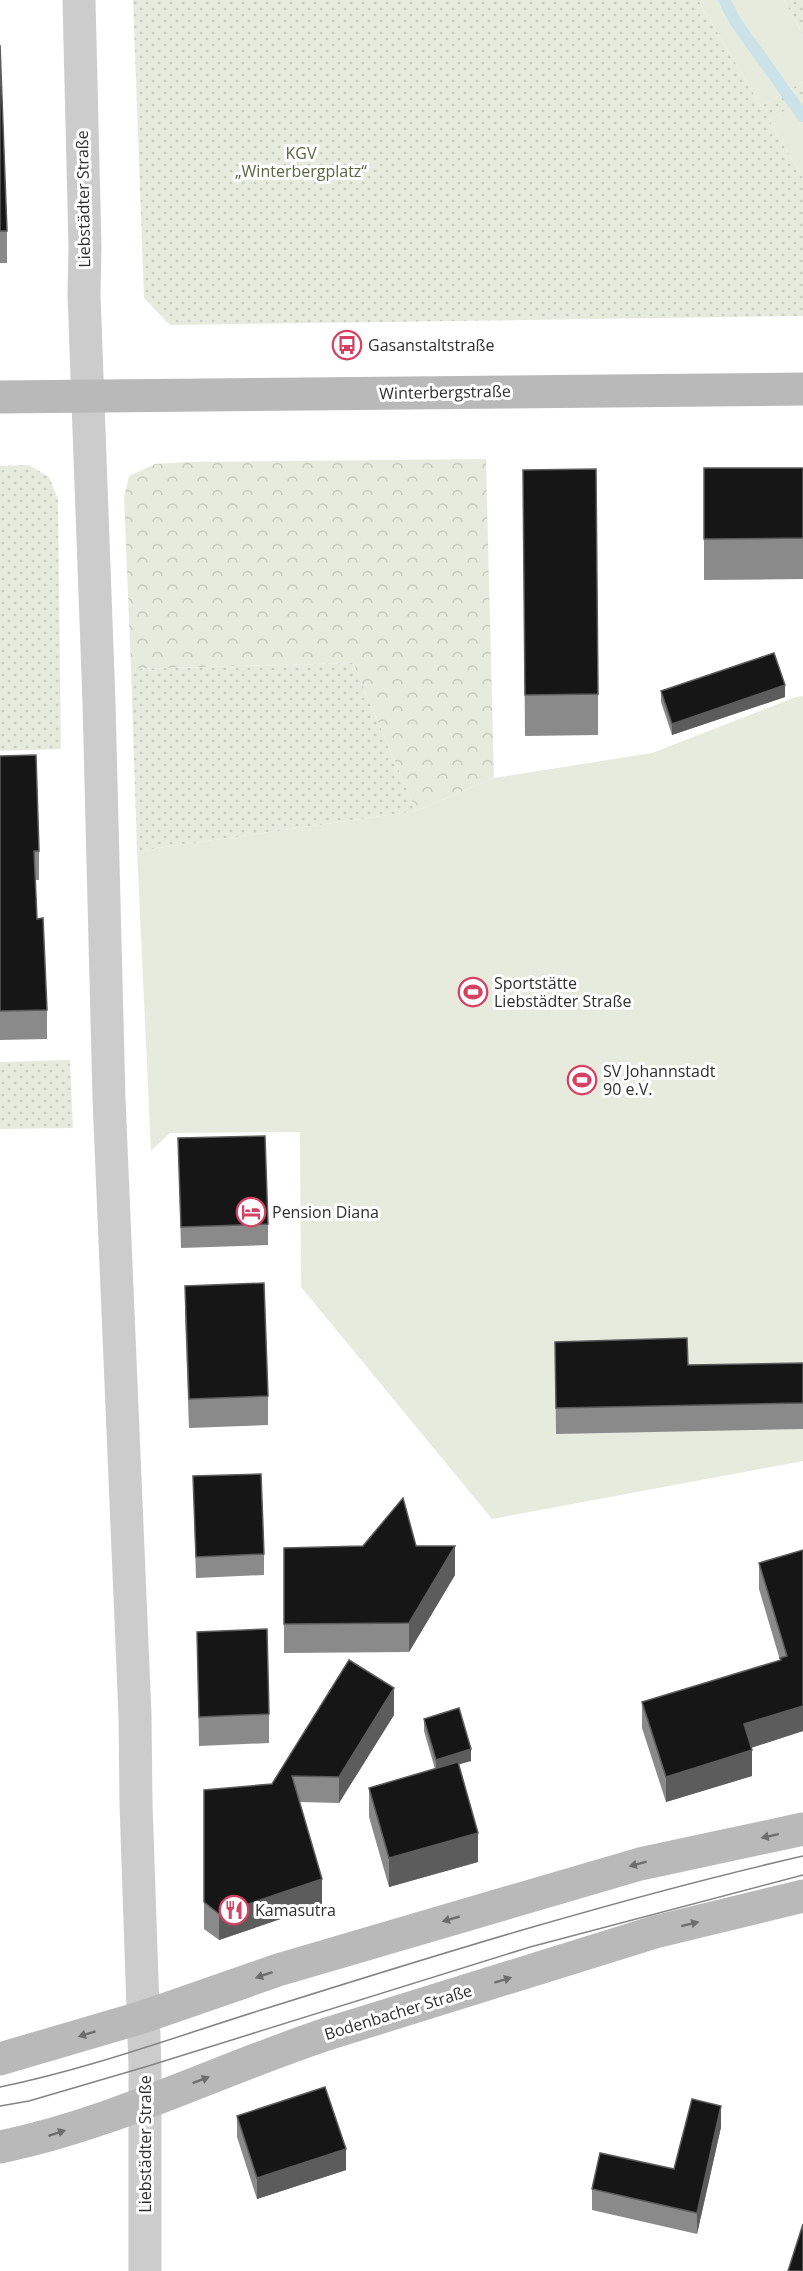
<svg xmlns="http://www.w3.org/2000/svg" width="803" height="2271" viewBox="0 0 803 2271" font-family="'Open Sans',sans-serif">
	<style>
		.grass { fill: #e7ebde }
		.park { fill: url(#park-crowns) }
		.garden { fill: url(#garden-dots) }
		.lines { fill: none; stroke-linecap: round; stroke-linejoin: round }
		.stream { stroke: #cbe2e9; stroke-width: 12 }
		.street { stroke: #ccc; stroke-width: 33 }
		.secondary { stroke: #b9b9b9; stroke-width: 33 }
		.tram { stroke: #848484; stroke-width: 1.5 }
		.wall { fill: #8a8a8a }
		.shaded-wall { fill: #5c5c5c }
		.building { fill: #161616; stroke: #5c5c5c; stroke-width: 1.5 }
		.oneway { fill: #6d6d6d }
		.labels { text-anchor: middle; stroke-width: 6; stroke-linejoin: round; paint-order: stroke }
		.park-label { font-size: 16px; fill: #586740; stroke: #fff }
		.street-label { font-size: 16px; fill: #2f2f2f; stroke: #fff }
		.poi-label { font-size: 16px; fill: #2f2f2f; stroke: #fff; text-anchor: start }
	</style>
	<defs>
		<pattern id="park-crowns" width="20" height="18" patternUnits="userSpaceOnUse" patternTransform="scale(1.5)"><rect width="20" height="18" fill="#e7ebde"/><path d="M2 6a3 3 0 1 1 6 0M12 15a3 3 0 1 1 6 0" fill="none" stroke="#c6cabf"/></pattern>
		<pattern id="garden-dots" width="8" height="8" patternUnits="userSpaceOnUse" patternTransform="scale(1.5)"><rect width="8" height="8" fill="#e7ebde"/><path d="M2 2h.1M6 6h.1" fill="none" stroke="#c6cabf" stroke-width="1.8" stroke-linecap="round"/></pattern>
	</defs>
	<rect width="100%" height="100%" fill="#fff"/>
	<g class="grass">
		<polygon points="698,0 784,0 803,35 803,82 761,106"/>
		<polygon points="803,100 803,178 769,120"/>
		<polygon points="803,696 803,1461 492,1519 301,1287 300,1132 170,1133 151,1151 137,851 416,811 494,778 652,753 796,697"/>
	</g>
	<polygon class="park" points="486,459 494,778 416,811 353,663 131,669 124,497 129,476 155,464 186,462"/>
	<g class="garden">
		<polygon points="133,0 698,0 761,106 803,82 803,100 769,120 803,178 803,316 170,325 144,298"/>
		<polygon points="784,0 803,0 803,35"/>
		<polygon points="29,465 49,477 58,499 61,749 0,751 0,466"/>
		<polygon points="353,663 416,811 137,851 131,669"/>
		<polygon points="70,1060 73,1128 0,1129 0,1062"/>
	</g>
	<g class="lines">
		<polyline class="stream" points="724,0 735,21 803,116"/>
		<polyline class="street" points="79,0 85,248 84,294 99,703 109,1099 135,1715 136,1804 145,2067 145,2271"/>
		<g class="secondary">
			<polyline points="0,397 803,389"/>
			<polyline points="0,2059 143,2017 278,1970 640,1864 803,1829"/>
			<path d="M0,2147C113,2124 218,2070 327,2034L655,1932L803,1896"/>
		</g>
		<g class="tram">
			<path d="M0,2087C93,2068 183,2034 274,2006C449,1951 624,1897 803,1856"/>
			<polyline points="0,2106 29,2101 145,2067 530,1947 803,1875"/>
		</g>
	</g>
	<g class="wall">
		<polygon points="0,45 7,231 7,263 0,263"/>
		<polygon points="704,468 803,468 803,579 704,580"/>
		<polygon points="523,470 598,694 598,735 525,736"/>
		<polygon points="661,691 785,697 672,735 661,702"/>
		<polygon points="0,756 39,851 39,880 35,880 37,919 47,1010 47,1039 0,1040"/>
		<polygon points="178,1138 268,1224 268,1245 181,1248"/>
		<polygon points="185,1286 268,1396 268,1425 189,1428 185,1315"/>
		<polygon points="555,1342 688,1365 803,1363 803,1429 556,1434"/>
		<polygon points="193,1476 264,1554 264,1575 196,1578"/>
		<polygon points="416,1546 455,1575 409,1652 284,1653 284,1548"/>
		<polygon points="803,1550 803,1731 751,1748 752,1776 666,1802 642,1728 642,1702 780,1660 759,1589 759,1563"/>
		<polygon points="197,1632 269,1714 269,1743 199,1746"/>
		<polygon points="394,1715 339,1803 299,1802 322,1905 219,1940 204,1929 204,1790 272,1784"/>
		<polygon points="424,1719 471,1761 458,1764 478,1862 389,1887 369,1817 369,1788 435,1769 424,1731"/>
		<polygon points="237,2116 346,2170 257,2199 237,2137"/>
		<polygon points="721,2127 697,2234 592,2210 592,2189 674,2169"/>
	</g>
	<g class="shaded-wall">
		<polygon points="785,685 785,697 672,735 672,724"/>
		<polygon points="455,1546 455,1575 409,1652 409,1623"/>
		<polygon points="394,1688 394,1715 339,1803 339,1777"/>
		<polygon points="803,1706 803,1731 744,1750 744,1724"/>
		<polygon points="471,1749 471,1761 436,1771 436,1760"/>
		<polygon points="752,1750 752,1776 666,1802 666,1777"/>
		<polygon points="478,1833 478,1862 389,1887 389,1858"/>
		<polygon points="322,1879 322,1905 219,1940 219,1914"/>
		<polygon points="721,2106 721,2127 697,2234 697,2213"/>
		<polygon points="346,2149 346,2170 257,2199 257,2178"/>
	</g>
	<g class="building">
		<polygon points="0,45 7,231 0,231"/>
		<polygon points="704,468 803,468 803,538 704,539"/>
		<polygon points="596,469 598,694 525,695 523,470"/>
		<polygon points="774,653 785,685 672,724 661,691"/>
		<polygon points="36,755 39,851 34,851 37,919 43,918 47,1010 0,1011 0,756"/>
		<polygon points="265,1136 268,1224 181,1227 178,1138"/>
		<polygon points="264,1283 268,1396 189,1399 185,1286"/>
		<polygon points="687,1338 688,1365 803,1363 803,1403 556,1408 555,1342"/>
		<polygon points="261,1474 264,1554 196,1557 193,1476"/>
		<polygon points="403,1498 416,1546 455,1546 409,1623 284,1624 284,1548 363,1546"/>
		<polygon points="803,1550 803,1706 744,1724 752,1750 666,1777 642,1702 781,1660 780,1658 787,1656 759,1563"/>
		<polygon points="267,1629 269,1714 199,1717 197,1632"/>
		<polygon points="349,1660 394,1688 339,1777 292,1776 322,1879 219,1914 204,1902 204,1790 272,1784"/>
		<polygon points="459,1708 471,1749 436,1760 424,1719"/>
		<polygon points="458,1762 478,1833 389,1858 369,1788"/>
		<polygon points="325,2087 346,2149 257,2178 237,2116"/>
		<polygon points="692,2099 721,2106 697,2213 592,2189 600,2153 674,2169"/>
		<polygon points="803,2224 803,2271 788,2271"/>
	</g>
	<defs><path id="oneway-solid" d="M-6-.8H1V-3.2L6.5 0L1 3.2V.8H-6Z" transform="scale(1.5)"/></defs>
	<g class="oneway">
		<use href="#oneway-solid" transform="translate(770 1836) rotate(168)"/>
		<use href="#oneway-solid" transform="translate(638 1864) rotate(165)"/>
		<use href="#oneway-solid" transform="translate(451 1919) rotate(164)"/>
		<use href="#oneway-solid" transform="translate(690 1924) rotate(-14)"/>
		<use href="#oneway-solid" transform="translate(264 1975) rotate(161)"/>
		<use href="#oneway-solid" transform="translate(503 1980) rotate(-17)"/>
		<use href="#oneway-solid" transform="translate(87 2034) rotate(163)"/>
		<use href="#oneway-solid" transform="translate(201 2080) rotate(-21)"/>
		<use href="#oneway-solid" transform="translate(57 2133) rotate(-18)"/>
	</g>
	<defs>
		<g id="bus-ring" transform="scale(1.5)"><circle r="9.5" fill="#fff" stroke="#d64062" stroke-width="1.5"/><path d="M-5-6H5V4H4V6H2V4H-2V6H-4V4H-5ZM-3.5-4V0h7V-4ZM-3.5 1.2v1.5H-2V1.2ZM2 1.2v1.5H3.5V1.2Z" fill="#d64062"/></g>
		<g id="stadium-ring" transform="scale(1.5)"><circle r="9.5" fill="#fff" stroke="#d64062" stroke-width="1.5"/><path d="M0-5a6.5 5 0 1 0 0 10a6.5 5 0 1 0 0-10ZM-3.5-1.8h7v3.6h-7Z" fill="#d64062"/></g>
		<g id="hotel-ring" transform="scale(1.5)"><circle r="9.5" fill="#fff" stroke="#d64062" stroke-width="1.5"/><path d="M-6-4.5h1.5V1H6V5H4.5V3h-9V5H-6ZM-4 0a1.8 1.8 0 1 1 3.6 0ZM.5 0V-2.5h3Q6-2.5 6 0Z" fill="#d64062"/></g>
		<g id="restaurant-ring" transform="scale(1.5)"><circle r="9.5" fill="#fff" stroke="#d64062" stroke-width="1.5"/><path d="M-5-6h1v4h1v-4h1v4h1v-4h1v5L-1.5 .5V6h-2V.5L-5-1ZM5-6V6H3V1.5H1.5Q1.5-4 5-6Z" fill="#d64062"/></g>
	</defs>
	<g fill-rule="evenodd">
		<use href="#bus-ring" x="347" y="345"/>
		<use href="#stadium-ring" x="473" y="992"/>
		<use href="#stadium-ring" x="582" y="1080"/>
		<use href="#hotel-ring" x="251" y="1212"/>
		<use href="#restaurant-ring" x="234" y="1910"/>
	</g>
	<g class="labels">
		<g class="park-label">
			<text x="301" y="159">KGV<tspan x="301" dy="18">„Winterbergplatz“</tspan></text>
		</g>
		<g class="street-label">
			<text transform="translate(83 199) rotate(-91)" y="6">Liebstädter Straße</text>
			<text transform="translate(445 392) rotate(-1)" y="6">Winterbergstraße</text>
			<text transform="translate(398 2012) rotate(-17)" y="6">Bodenbacher Straße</text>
			<text transform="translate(145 2144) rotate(-90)" y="6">Liebstädter Straße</text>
		</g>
		<g class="poi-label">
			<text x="368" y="351">Gasanstaltstraße</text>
			<text x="494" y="989">Sportstätte<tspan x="494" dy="18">Liebstädter Straße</tspan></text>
			<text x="603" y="1077">SV Johannstadt<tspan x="603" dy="18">90 e.V.</tspan></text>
			<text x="272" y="1218">Pension Diana</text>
			<text x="255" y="1916">Kamasutra</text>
		</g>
	</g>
</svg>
